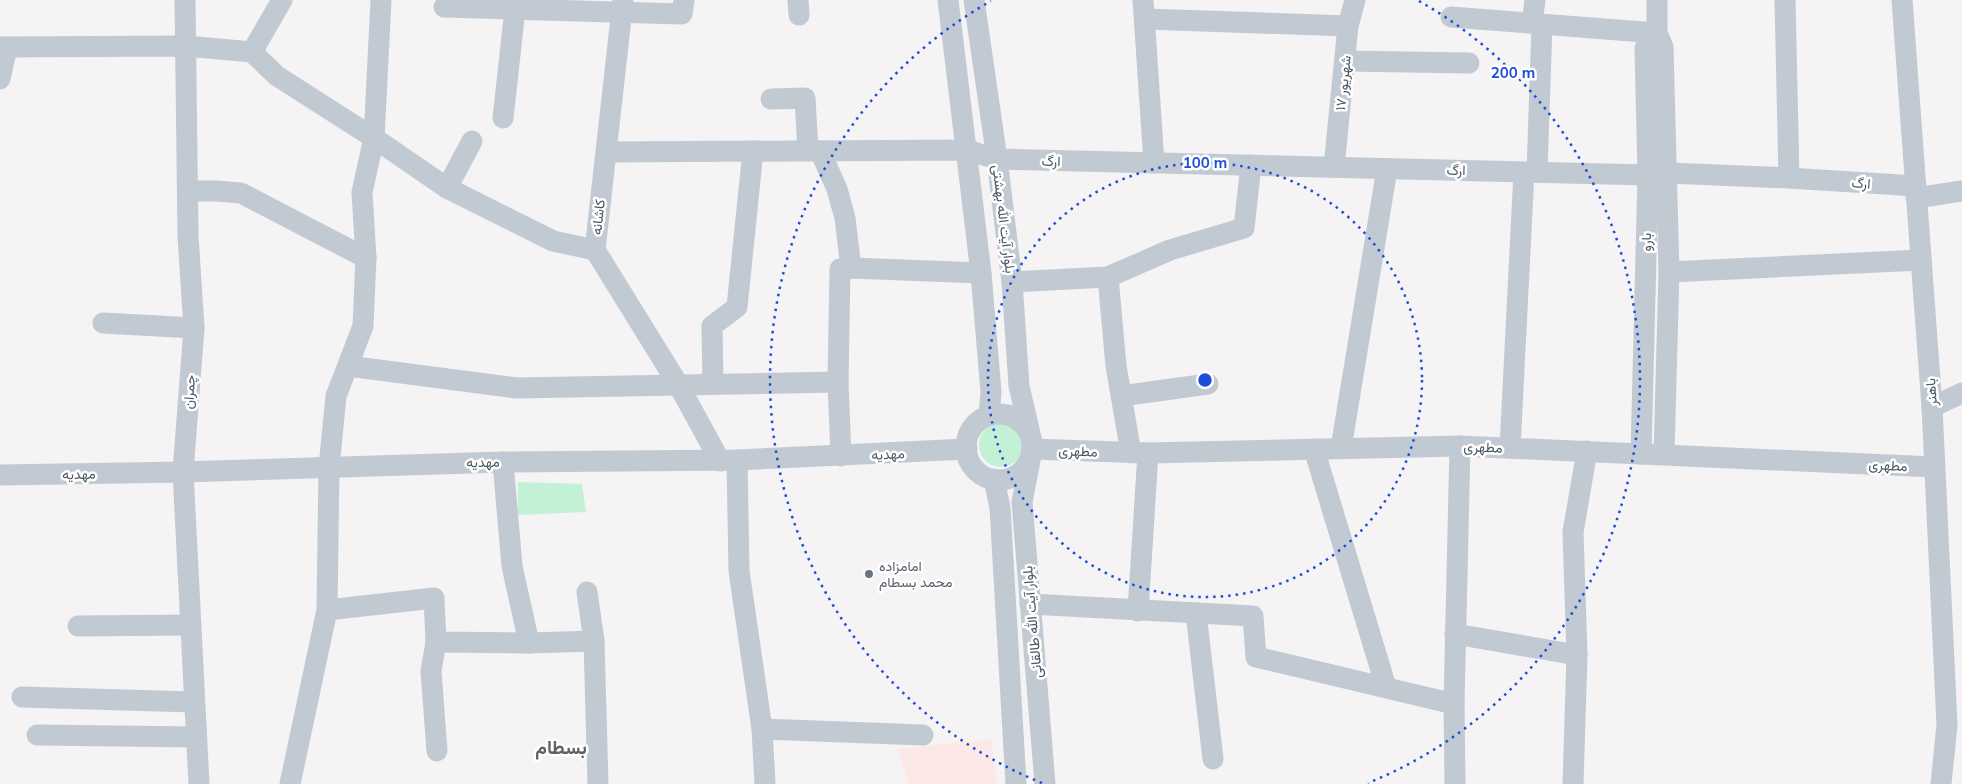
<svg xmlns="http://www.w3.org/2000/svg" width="1962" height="784" viewBox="0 0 1962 784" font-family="Mulish,Vazirmatn,sans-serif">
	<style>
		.medical { fill: #fce8e6 }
		.green { fill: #c3f1d5 }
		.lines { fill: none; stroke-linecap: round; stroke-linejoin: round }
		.minor { stroke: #c1cad2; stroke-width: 21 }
		.ring { fill: none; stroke: #1d4ed8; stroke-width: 2.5; stroke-dasharray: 2.5 5 }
		.worship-dot { fill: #6b7280; stroke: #fff; stroke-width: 2 }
		.labels { text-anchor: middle; stroke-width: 5; stroke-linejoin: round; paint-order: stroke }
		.street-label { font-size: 14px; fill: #4a5661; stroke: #fff }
		.worship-label { font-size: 14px; fill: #5b616d; stroke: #fff; text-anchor: start }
		.district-label { font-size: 19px; font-weight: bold; fill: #5f6368; stroke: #fff }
		.centre { fill: #1d4ed8; stroke: #fff; stroke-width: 2.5 }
		.ring-label { font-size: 15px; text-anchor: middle; font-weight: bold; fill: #1d4ed8; stroke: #fff; stroke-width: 5; stroke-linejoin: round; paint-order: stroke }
	</style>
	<rect width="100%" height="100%" fill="#f5f3f3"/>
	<polygon class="medical" points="991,739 997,784 909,784 897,749"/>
	<g class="green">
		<circle cx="1001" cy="445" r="22"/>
		<polygon points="518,482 582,484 586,512 518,515"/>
	</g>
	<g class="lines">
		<g class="minor">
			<polyline points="185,0 188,236 194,328 183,472 199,784"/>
			<polyline points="623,0 595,250 678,384 720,461"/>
			<polyline points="798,0 799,15"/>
			<polyline points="948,0 981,273 991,392 989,415"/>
			<polyline points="974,0 997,159 1012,282 1019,386 1031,438"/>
			<polyline points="1143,0 1154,163"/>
			<polyline points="1657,0 1657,33 1663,47 1669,272 1664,454"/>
			<polyline points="1785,0 1789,178"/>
			<polyline points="1902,0 1932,407 1947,725 1941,784"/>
			<polyline points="444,7 682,14 684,0"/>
			<polyline points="1451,17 1657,33"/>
			<polyline points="1145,19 1348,26"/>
			<polyline points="1532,23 1535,0"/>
			<polyline points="0,47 186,46 252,52 277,76 374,138 447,188 553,241 595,250"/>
			<polyline points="252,52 282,0"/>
			<polyline points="1345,61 1469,63"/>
			<polyline points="0,79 7,47"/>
			<polyline points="771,99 805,98 808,151"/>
			<polyline points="503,118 515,9"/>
			<polyline points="820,151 837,189 845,218 851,268"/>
			<polyline points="606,152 967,150 997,159 1648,175 1668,173 1789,178 1916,186"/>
			<polyline points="1334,167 1348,26 1355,0"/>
			<polyline points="1537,172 1542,24"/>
			<polyline points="447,188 472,141"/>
			<polyline points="188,191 217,191 241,193 366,258"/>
			<polyline points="1916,198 1962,191"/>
			<polyline points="1669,272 1921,260"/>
			<polyline points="1108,277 1116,366 1131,453"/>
			<polyline points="1012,282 1108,277 1170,250 1244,228 1251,165"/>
			<polyline points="103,323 194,328"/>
			<polyline points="348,366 516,388 838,382"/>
			<polyline points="713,384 712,326 737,307 753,151"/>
			<polyline points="1121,396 1208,384"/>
			<polyline points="1932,407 1962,393"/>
			<circle cx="999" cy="447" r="33"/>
			<polyline points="1341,448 1387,169"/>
			<polyline points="1510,448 1524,172"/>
			<polyline points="1032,449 1148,453 1460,446 1934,467"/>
			<polyline points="1314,449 1386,687"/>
			<polyline points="1641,454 1648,175 1645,48 1657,33"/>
			<polyline points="841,456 838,382 840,269 851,268 981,273"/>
			<polyline points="737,460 739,571 762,729 765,784"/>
			<polyline points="1030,460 1022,502 1045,784"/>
			<polyline points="503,462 512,566 529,643"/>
			<polyline points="0,475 183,472 503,462 737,460 967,449"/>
			<polyline points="994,479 1000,508 1016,784"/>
			<polyline points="587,592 594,641 598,784"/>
			<polyline points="1030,604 1253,616 1256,657 1454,704"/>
			<polyline points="327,610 434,598 436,642 529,643 594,641"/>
			<polyline points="1138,611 1148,453"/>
			<polyline points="1196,613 1213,759"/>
			<polyline points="78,626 191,625"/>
			<polyline points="1455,634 1577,655"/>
			<polyline points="436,642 431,671 437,751"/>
			<polyline points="22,697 194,702"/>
			<polyline points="762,729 923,735"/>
			<polyline points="37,735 196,737"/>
			<polyline points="290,784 327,610 329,467 336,396 363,326 366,258 362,192 374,138 381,0"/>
			<polyline points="1455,784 1454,704 1460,446"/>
			<polyline points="1573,784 1577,655 1573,532 1587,451"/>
		</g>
	</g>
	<g class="ring">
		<circle cx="1205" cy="380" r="217"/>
		<path d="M1042 783A435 435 0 0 1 991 1M1419 1A435 435 0 0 1 1368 783"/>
	</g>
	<circle class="worship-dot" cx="869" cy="574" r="5"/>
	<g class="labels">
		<g class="street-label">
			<text transform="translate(1343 83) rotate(-84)" y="5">۱۷ شهریور</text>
			<text transform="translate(1051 161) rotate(1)" y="5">ارگ</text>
			<text transform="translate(1456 170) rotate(1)" y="5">ارگ</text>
			<text transform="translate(1861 183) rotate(4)" y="5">ارگ</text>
			<text transform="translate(598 217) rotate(-84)" y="5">کاشانه</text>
			<text transform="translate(1004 219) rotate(83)" y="5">بلوار آیت الله بهشتی</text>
			<text transform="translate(1646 242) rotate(-89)" y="5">بارو</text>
			<text transform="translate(189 392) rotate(-86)" y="5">چمران</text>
			<text transform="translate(1931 392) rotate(-94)" y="5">باهنر</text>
			<text transform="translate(1483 447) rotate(2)" y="5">مطهری</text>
			<text transform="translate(1078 451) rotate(2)" y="5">مطهری</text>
			<text transform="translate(888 454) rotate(-3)" y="5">مهدیه</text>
			<text transform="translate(483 462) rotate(-1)" y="5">مهدیه</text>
			<text transform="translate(1888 465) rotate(3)" y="5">مطهری</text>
			<text transform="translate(79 474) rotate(-1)" y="5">مهدیه</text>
			<text transform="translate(1032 622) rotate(-95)" y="5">بلوار آیت الله طالقانی</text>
		</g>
		<g class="worship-label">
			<text x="879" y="571">امامزاده<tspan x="879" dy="16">محمد بسطام</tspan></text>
		</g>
		<g class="district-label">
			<text x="561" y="754">بسطام</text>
		</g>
	</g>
	<circle cx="1205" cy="380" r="8" class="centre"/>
	<g class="ring-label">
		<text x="1513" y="78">200 m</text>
		<text x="1205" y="168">100 m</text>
	</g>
</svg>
